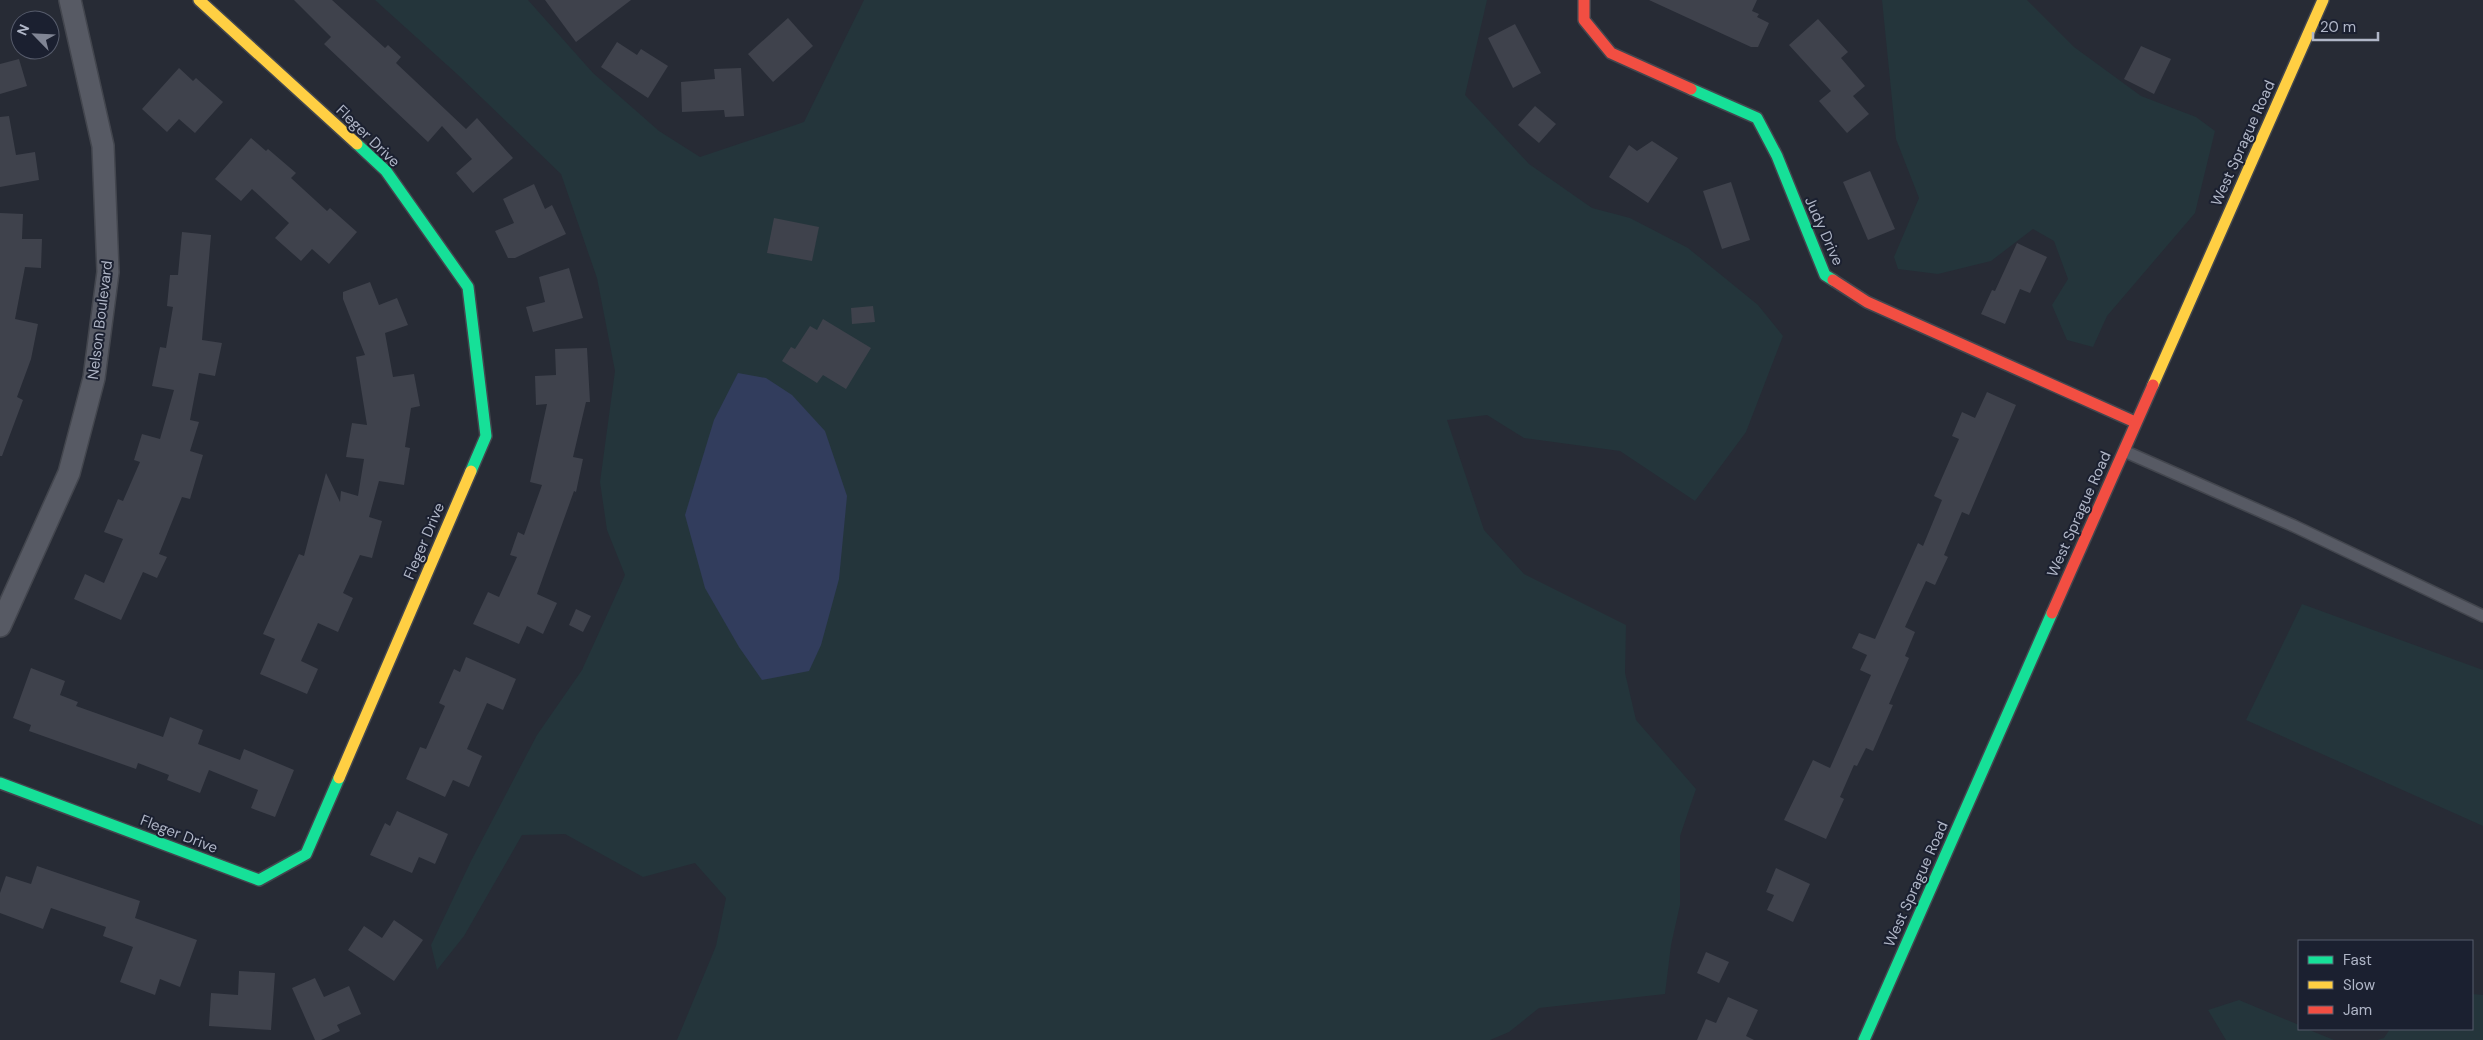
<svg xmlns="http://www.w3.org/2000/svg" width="2483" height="1040" viewBox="0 0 2483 1040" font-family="'DM Sans',sans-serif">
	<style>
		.green { fill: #24353b }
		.water { fill: #323d5d }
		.building { fill: #3f424c }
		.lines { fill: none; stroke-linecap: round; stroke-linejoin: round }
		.lane-casing { stroke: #43464e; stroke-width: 14 }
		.street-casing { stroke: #43464e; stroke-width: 24 }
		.fast-casing { stroke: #43464e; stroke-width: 14 }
		.slow-casing { stroke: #43464e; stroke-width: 14 }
		.jam-casing { stroke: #43464e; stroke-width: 14 }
		.lane { stroke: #575a64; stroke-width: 11 }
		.street { stroke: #575a64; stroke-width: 21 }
		.fast { stroke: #16e098; stroke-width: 11 }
		.slow { stroke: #ffcf43; stroke-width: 11 }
		.jam { stroke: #f24e42; stroke-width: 11 }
		.labels { text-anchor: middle; stroke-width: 4; stroke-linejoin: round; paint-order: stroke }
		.street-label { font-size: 15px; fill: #b0b6c7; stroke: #1b2030 }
	</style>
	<rect width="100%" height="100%" fill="#272b35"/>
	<g class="green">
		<polygon points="375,0 528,0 593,73 659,131 700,157 804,122 864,0 1487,0 1465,95 1529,164 1592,208 1630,218 1688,248 1758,305 1783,336 1746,432 1695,501 1620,451 1524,438 1487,415 1447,420 1484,530 1524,574 1626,625 1625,673 1636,720 1696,789 1680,836 1680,905 1671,945 1665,994 1539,1008 1509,1032 1490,1040 677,1040 716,946 726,898 695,863 643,877 565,834 522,835 464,936 437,970 431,945 471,861 537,735 582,670 625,575 607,530 600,482 615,371 597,278 561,174 457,74"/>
		<polygon points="1882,0 2027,0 2074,47 2141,96 2196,117 2215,131 2195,213 2107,316 2093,347 2067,340 2052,305 2068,279 2054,241 2033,229 1991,261 1938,274 1898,269 1894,257 1919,198 1896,139"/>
		<polygon points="2302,604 2483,670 2483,826 2246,720"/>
		<polygon points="2472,994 2483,995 2483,1040 2377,1040 2384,1038 2390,1029 2472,1029"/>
		<polygon points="2239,1000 2299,1025 2299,1029 2307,1029 2334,1040 2226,1040 2208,1010"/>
	</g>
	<polygon class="water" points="738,373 766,378 792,395 825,431 847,496 839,579 821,645 809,671 762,680 739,647 705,588 685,515 714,420"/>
	<g class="building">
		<polygon points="294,0 332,0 385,48 388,45 401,57 396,63 466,129 477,118 513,158 473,193 456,173 472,159 442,126 428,142 324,44 331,37"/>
		<polygon points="545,0 631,0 576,42"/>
		<polygon points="1649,0 1757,0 1752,11 1759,14 1757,17 1769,23 1758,47 1751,47"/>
		<polygon points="788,18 813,46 773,82 748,54"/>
		<polygon points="1818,19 1848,52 1841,58 1865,86 1853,96 1869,114 1847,133 1819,101 1831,91 1789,45"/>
		<polygon points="1515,24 1541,73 1513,88 1488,38"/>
		<polygon points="617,42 637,55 641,49 668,66 648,98 601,67"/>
		<polygon points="2141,46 2171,59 2154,94 2124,79"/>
		<polygon points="19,59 27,86 0,94 0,64"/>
		<polygon points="179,68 193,81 196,78 223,102 195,133 179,119 167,132 142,109"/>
		<polygon points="741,68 744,116 725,117 724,110 682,112 681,82 715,79 714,69"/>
		<polygon points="1535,106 1556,124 1539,143 1518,125"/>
		<polygon points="9,116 16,155 35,152 39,180 0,187 0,117"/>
		<polygon points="251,138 266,151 268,149 296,173 291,178 327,211 330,208 357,232 329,264 312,249 301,261 275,238 289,223 252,189 241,201 215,179"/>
		<polygon points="1652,141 1678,158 1648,203 1609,177 1629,145 1637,151"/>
		<polygon points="1870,171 1895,229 1868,240 1843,182"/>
		<polygon points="1731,182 1750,240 1722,249 1703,191"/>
		<polygon points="534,184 545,209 552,205 566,234 515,258 508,258 495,231 514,223 503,199"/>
		<polygon points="0,213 23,214 22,239 42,239 41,268 25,267 15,319 38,324 31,359 17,397 23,400 2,456 0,456"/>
		<polygon points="774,218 819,227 812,261 767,253"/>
		<polygon points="182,232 211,235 202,340 222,343 215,376 199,373 190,420 199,422 190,451 203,455 190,499 182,497 159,554 167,557 157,578 143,572 121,620 74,599 85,574 104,583 123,539 104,532 118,499 123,501 140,462 134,460 142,434 160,439 174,390 152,386 160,347 166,348 173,307 167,306 170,275 178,275"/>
		<polygon points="2017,243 2047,257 2030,293 2020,289 2005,324 1981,314 1992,290 1995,291"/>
		<polygon points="569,268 583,318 533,332 526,307 545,302 539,277"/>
		<polygon points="370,282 379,305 397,298 408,325 385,333 393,377 414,374 420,406 411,408 405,447 410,448 404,485 379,481 369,517 382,521 372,558 360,555 343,593 353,598 338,632 318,623 301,661 318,669 307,694 260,674 275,639 263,634 299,554 304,556 326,473 340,502 341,491 358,496 364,459 346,457 352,423 367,425 356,357 365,355 343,299 343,292"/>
		<polygon points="873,306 875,322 852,324 851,308"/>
		<polygon points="823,319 871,348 846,389 823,375 817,383 782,361 791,347 795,349 810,326 817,330"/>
		<polygon points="587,348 590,402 586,402 573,457 583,459 576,492 574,491 537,594 557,603 543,634 527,626 519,644 473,624 488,592 499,597 517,557 510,555 518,532 524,535 542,485 530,482 547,404 536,405 535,376 556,375 555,349"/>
		<polygon points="1987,392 2016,405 1969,515 1962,512 1944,555 1948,557 1935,585 1926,581 1905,627 1915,632 1905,656 1909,658 1889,704 1893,705 1873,751 1866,748 1857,766 1854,765 1840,797 1844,799 1826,839 1784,820 1813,760 1830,768 1871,675 1860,670 1867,655 1852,648 1859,633 1875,639 1918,543 1923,546 1942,500 1934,496 1959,439 1952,436 1962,412 1975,418"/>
		<polygon points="576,609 591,616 583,632 569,625"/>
		<polygon points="466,657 516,679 503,710 487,703 467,749 482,756 469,787 453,780 445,797 406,779 420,747 426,749 445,706 439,703 454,669 460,672"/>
		<polygon points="31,668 65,681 60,695 78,702 76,706 163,737 170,717 203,730 198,744 240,760 244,749 294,770 275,817 251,808 258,790 209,770 200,793 167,780 169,775 138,763 136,769 29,731 31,725 13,718"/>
		<polygon points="397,811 448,834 435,864 419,857 412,873 370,855 385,823 390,826"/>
		<polygon points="37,866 140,901 135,918 197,940 180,987 160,979 155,995 120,982 133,947 103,936 106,927 51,908 43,929 0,913 0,893 6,876 31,884"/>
		<polygon points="1776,868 1810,884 1793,922 1767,910 1774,895 1766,892"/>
		<polygon points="394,920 423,940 394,981 348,950 364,926 382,938"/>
		<polygon points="1706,952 1729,962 1719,983 1697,973"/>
		<polygon points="239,971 275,973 271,1030 209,1026 211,993 238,995"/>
		<polygon points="315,978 324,997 349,986 361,1014 337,1025 340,1031 321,1040 315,1040 292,988"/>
		<polygon points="1728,997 1758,1010 1746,1036 1754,1040 1697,1040 1706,1019 1716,1023"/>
	</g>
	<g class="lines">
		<g class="lane-casing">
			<polyline id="lane" points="2124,451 2294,526 2483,616"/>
		</g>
		<g class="street-casing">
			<polyline id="street" points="0,626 69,473 94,378 108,272 103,146 70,0"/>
		</g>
		<g class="fast-casing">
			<g id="fast">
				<polyline points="1691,89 1757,118 1777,156 1825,275 1833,280"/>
				<polyline points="357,144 386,171 468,287 486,436 471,471"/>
				<polyline points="0,783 259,880 306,854 339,778"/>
				<polyline points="1864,1040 2052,613"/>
			</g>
		</g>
		<g class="slow-casing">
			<g id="slow">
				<polyline points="199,0 357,144"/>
				<polyline points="2153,385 2323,0"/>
				<polyline points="339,778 471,471"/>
			</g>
		</g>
		<g class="jam-casing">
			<g id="jam">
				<polyline points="1584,0 1584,20 1611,53 1691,89"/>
				<polyline points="1833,280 1867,302 2135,422"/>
				<polyline points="2052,613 2153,385"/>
			</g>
		</g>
		<use href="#lane" class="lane"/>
		<use href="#street" class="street"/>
		<use href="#fast" class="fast"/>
		<use href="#slow" class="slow"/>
		<use href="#jam" class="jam"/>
	</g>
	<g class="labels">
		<g class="street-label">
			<text transform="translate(368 136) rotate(44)" y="5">Fleger Drive</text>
			<text transform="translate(2243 143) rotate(-66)" y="5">West Sprague Road</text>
			<text transform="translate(1824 231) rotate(66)" y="5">Judy Drive</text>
			<text transform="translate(100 320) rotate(-83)" y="5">Nelson Boulevard</text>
			<text transform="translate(2079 514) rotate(-66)" y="5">West Sprague Road</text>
			<text transform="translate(424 541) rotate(-67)" y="5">Fleger Drive</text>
			<text transform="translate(179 834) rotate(21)" y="5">Fleger Drive</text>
			<text transform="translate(1916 884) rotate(-66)" y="5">West Sprague Road</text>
		</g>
	</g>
	<rect x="2298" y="940" width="175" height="90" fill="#1b2030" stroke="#575c6c"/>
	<rect x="2308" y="956" width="25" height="8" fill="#16e098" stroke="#575c6c"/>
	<text x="2343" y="965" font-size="15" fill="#b0b6c7">Fast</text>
	<rect x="2308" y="981" width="25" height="8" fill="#ffcf43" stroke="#575c6c"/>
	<text x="2343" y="990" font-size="15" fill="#b0b6c7">Slow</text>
	<rect x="2308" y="1006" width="25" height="8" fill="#f24e42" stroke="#575c6c"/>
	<text x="2343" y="1015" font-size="15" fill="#b0b6c7">Jam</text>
	<g transform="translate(35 35) rotate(294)"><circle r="24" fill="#1b2030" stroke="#575c6c"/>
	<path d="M0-4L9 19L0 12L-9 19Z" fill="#808594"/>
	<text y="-8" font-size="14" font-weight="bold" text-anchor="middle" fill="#b0b6c7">N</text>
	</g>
	<path d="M2313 32v8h65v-8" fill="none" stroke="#b0b6c7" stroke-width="2.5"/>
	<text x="2320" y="32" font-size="15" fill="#b0b6c7" stroke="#1b2030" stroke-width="4" paint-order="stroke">20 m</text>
</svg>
